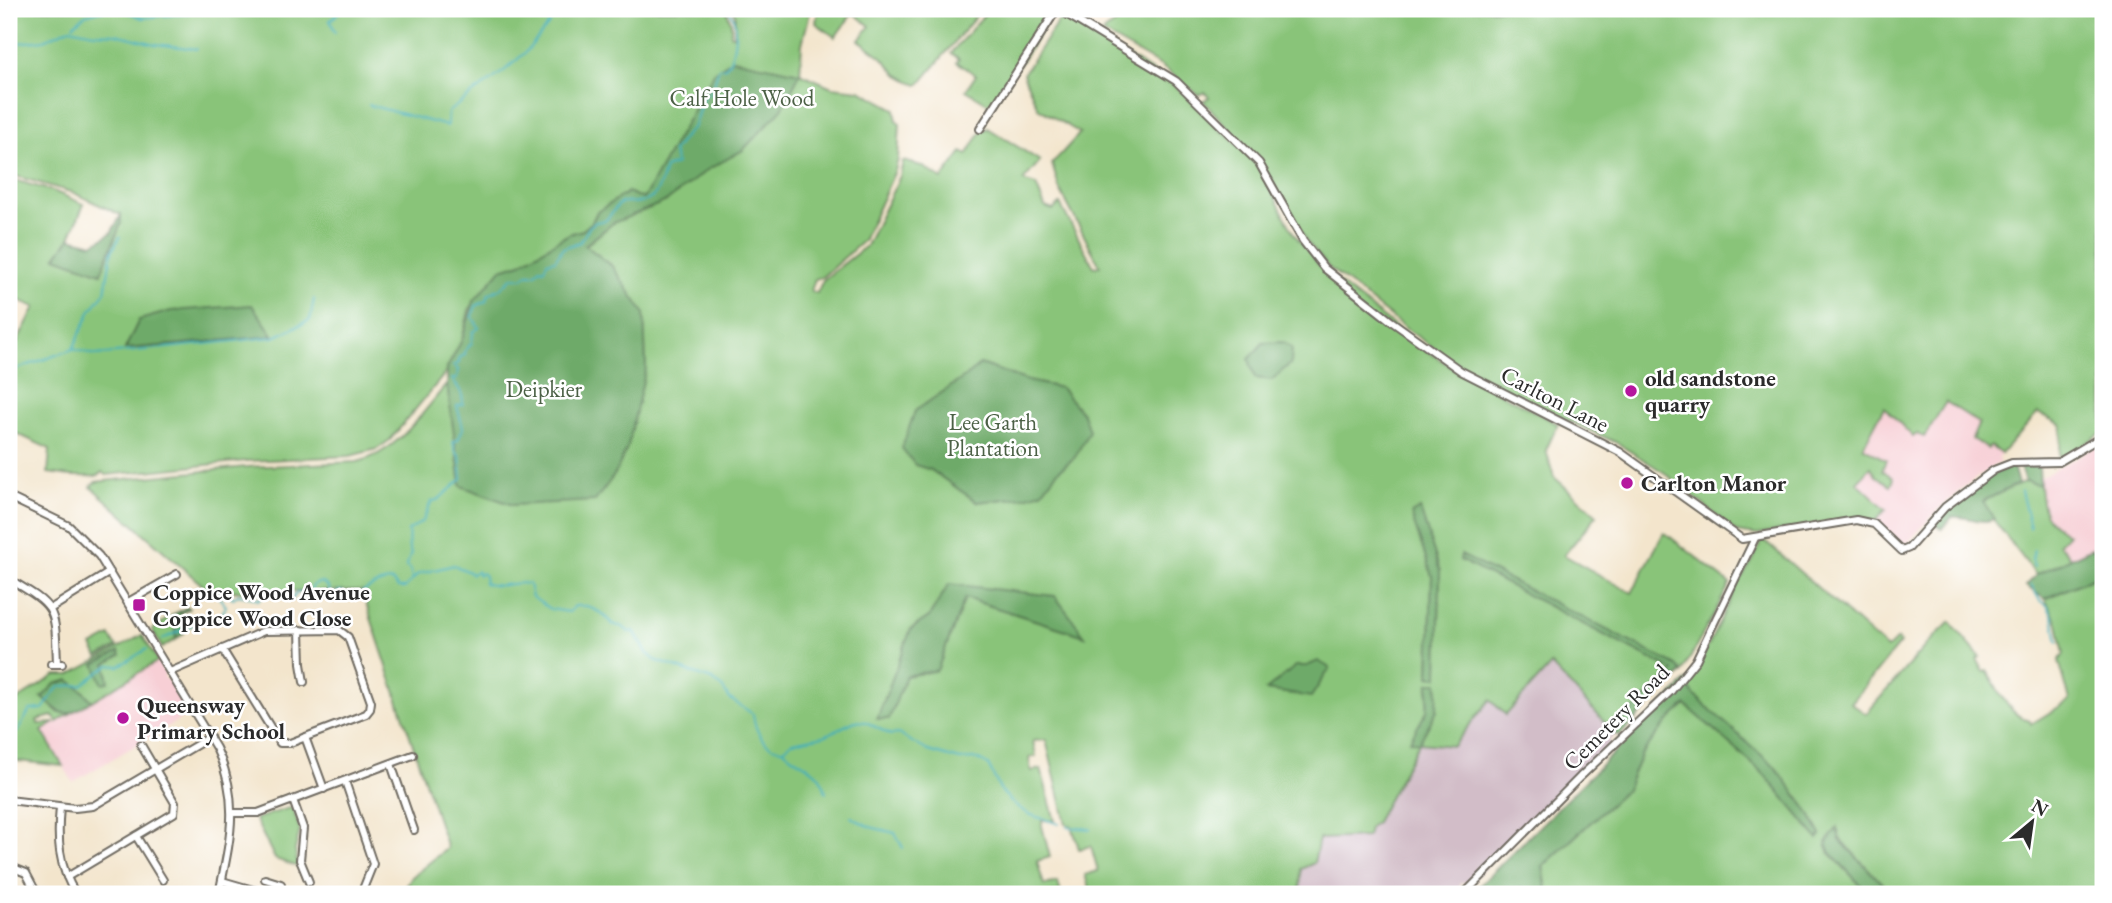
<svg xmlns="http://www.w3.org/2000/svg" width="2112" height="903" viewBox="0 0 2112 903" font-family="'EB Garamond',serif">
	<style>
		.built { fill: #f7cfd5 }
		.industrial { fill: #d2bdc8 }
		.green { fill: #89c479; stroke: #5a7852; stroke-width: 2; fill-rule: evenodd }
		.forest { fill: #6eaa69; stroke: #4c6a4a; stroke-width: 2 }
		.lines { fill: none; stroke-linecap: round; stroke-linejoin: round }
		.stream { stroke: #3eaeb9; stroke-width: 2 }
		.street-casing { stroke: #716c63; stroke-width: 10 }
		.street { stroke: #fff; stroke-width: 6 }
		.poi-dot { fill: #b5179e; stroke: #fff; stroke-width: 2.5 }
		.labels { text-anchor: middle; stroke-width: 5; stroke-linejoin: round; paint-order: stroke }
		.park-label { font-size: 23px; fill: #4c6146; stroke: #fff }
		.poi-label { font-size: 23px; font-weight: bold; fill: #2b2b2b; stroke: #fff; text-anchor: start }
		.street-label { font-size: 23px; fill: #2b2b2b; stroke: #fff }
	</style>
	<rect width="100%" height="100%" fill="#fff"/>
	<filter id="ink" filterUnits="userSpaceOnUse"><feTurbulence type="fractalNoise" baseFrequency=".0143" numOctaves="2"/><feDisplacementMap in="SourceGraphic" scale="14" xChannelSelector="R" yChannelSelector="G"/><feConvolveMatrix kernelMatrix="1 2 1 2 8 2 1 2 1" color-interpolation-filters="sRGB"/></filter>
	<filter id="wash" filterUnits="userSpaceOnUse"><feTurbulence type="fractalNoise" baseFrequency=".00686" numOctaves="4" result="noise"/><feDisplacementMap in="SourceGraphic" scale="28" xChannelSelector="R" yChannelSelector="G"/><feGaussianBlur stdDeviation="1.57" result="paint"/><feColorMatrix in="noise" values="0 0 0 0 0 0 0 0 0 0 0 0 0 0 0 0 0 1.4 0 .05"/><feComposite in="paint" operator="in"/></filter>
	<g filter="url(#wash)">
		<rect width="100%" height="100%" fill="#f3e5cc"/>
		<g class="built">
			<polygon points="1945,402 1979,423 1972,439 1988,449 1990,446 2001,454 1998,459 2000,462 1965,486 1936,512 1904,547 1875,522 1857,483 1871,467 1894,479 1882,470 1886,460 1863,447 1884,407 1913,437"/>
			<polygon points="2103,442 2103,557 2092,548 2072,559 2058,544 2067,534 2048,522 2041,506 2040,478"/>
			<polygon points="158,661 165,673 164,677 171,683 189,714 73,782 42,731"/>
		</g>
		<polygon class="industrial" points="1551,665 1616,735 1609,741 1610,745 1529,823 1524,823 1517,830 1517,836 1472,881 1460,883 1458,894 1300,894 1301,868 1319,839 1369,828 1376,822 1419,743 1453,746 1490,699 1507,715"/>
		<g class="green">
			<path d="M9,9H200L198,12L206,9H726L731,23V34L734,36L735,14L733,9H811L802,44L800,73L832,87L860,90L895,109L897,122L900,124L898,159L895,171L863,241L822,277L815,279L811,291L817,293L823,280L866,246L900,176L903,161L922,166L942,179L962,152L967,155L981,132L988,128L1040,161L1023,181L1036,185L1045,207L1053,210L1060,204L1094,267L1100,266L1059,188L1052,164L1080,133L1038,108L1023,74L1061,17L1066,18L1170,82L1186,95L1222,132L1224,131L1261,170L1294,234L1325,272L1421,347L1458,371L1558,424L1546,450L1554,477L1597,515L1564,555L1632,593L1664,532L1730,584L1682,673L1678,667L1461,556L1460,560L1674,671L1612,730L1551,665L1506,715L1490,700L1453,746L1419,743L1376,822L1369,828L1367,837L1319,839L1314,863L1301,869L1300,894H1091L1085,875L1098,871L1091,846L1079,849L1072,826L1066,824L1046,740L1033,741L1036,756L1029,758L1031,771L1041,769L1055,821L1042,820V826L1050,857L1037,861L1044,885L1058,882L1061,894H402L412,877L447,848L362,591H209L91,487L95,482L104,481L246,467L357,462C398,452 420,415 447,384L462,486L513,505L646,368L644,313L611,265L585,246L613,223L667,201L707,170L743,150L715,71L643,200L597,212L592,222L583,230L569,234L521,263L501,269L469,310L462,340L444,375L390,440L377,449L350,456L247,461L106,475L102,472L98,476C81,477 65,476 48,473L50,449L9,430V358L35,307L9,296V222L15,209L11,205L14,180L53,191L84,204L70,238L57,257L101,273L121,223V215L74,193L9,174ZM139,320L273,335L125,349ZM980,364L1028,381L1061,388L1075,457L1057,472L1042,492L1024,497L977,502L931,470L972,372ZM1420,510L1440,571L1438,677L1429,676L1432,576ZM949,585L1084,635L965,598L937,670L906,676L911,629L929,617ZM1429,683L1437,710L1411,740L1427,711Z"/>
			<polygon points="818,9 982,9 920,84 917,85 897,74 882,57 859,40 870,26 853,13 835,37 816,23"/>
			<polygon points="989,9 1052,9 1054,12 992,106 966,90 976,75 957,62 959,59 951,53"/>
			<path d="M1116,9H2103V432L2071,453L2059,458L2062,425L2038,413L2001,454L1990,446L1988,449L1972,439L1979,423L1946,402L1924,437L1917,434L1913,437L1884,407L1863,447L1886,460L1882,470L1894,478L1891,485L1876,476L1871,467L1857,482L1886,509L1875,522L1864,518H1853L1757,535L1736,532L1665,473L1615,442L1547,411L1459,365L1405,328L1328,267L1307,242L1260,162L1203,101L1209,97L1204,92L1199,95L1161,66L1103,33C1108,26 1117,26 1121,18L1113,11Z"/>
			<path d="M2025,481L2040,485C2042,512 2044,520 2068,534L2058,544L2072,559L2036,575L1986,510L1983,501Z"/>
			<path d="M1763,539L1887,649L1897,639L1900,643L1851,703L1866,714L1927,644L1950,622L1980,657L1977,659L1984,672L1987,671C1998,688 2008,716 2030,721L2031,724L2070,700L2059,661L2064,654L2058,623L2045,599L2103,573V894H1892L1840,839L1837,828L1829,852L1869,894H1548L1543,866L1626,790L1641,755L1667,722L1686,705L1764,774L1818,838L1821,835L1800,798L1695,696L1685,682L1691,679L1695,673L1738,583L1752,562Z"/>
			<polygon points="174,614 176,639 162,648 152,630"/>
			<polygon points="142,635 158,661 92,701 83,691 42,697 59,713 70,714 57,722 53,716 37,720 38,724 55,723 42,731 63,766 9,760 9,705 56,675 70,675"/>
			<polygon points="110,636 117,647 98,657 92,646"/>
			<polygon points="289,808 293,809 300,830 295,850 298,867 275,859 255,819"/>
		</g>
		<g class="forest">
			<polygon points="733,59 800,73 782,109 743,150 707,170 667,201 613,223 585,245 611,265 644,313 646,368 628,446 615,474 595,501 513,505 461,486 447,384 447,368 462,340 474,301 501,269 521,263 569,234 583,230 592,222 597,212 628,192 643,199 715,71"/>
			<polygon points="121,215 121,223 101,273 56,257 70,238 93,244 111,233"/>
			<polygon points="252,305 274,336 125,349 139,320 171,311"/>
			<polygon points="1283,342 1292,348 1291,363 1272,380 1255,378 1249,359 1263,343"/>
			<polygon points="980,364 1028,381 1061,388 1083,414 1089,431 1075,457 1057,472 1042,492 1024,497 977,502 931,470 915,465 902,448 915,411 972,372"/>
			<path d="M2013,466L2018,484L1983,501L1994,519C1981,525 1966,515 1952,517L1942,529L1935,524C1950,502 1988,473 2013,466Z"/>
			<polygon points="2020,467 2039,467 2040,485 2025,481"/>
			<polygon points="1420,509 1440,571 1438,677 1429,676 1432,576 1411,514"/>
			<polygon points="2092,548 2103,557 2103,573 2045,599 2026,586 2036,575"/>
			<polygon points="1461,555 1679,667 1682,673 1620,735 1616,735 1612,730 1674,671 1460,560"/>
			<polygon points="949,584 1055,596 1085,636 965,598 937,670 906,676 889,719 877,719 911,629 929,617"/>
			<polygon points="187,607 189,609 180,614 184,633 176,639 174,614"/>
			<polygon points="119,651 121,655 106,664 109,682 102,683 95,664"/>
			<polygon points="1318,661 1330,668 1311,697 1266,690 1296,666 1307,666"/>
			<path d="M69,680L83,691L92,701C65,717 66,719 42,697L55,684Z"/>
			<polygon points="1685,682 1695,696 1776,768 1807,809 1821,835 1818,839 1764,774 1686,705 1667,722 1641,755 1626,790 1543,866 1547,894 1523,894 1521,888 1514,894 1471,894"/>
			<polygon points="1429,683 1438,683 1437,710 1419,743 1410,740 1427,711"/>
			<polygon points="1837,828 1840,840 1892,894 1869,894 1830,852 1826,844"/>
		</g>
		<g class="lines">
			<g class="stream">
				<polyline points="121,9 142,18 184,14 200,9"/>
				<polyline points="553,11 554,9"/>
				<polyline points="330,20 335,32"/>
				<polyline points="330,21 342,9"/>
				<polyline points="73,25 85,15 107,9"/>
				<polyline points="9,44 44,40 70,28 94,33 116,34 155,44 197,49"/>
				<polyline points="369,105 447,126 448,112 504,71 526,52 550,23"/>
				<polyline points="73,349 96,355 274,337 310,320 314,299"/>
				<polyline points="9,372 73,349 91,310 105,292 112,251 120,237"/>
				<polyline points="2021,491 2030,528"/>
				<polyline points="2034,567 2032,560 2034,550"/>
				<path d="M412,579L410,569L406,567L411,553C406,546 410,539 408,531L423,521L431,502L439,499L462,479L460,457L455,451L453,442L458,440L463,428L457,406L463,404C462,389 459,390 452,379H457L458,369L453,366L459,363V358L465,355V351L472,343L473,332L479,328L472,316L476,306L486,301L489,294L501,288L513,277L523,278L528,274H535L540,268L544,269L547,262L555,260L563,248L580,242L590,226L596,222L606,220L619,204C627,201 630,202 637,203C657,203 661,183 665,168L676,164L673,152L683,138L694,126L704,94L711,93L719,68L726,67C735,54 740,21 728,9"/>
				<polyline points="2031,585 2040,601 2047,605 2053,617 2058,642"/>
				<path d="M163,639L199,622L221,616L226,606L218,596L220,592L228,593L233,598L238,595L256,598L258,600L267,592L273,591L283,598L288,597L292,599L297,593L310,591L314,584L322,582L328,587L331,597L340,591L354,599C366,589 377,582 392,581L398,588H405L418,574L454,565C460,569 466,569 472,574L477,571L479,575L482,573L485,576L484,583C503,590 513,580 529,584L532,597L550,609L569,612L575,606H587L603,614L612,624L623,627L629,632L634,631L647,653L655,660L712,680L721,686L730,699L753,714C755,731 764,750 784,749L792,742L824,736L855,721L866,722L891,735L898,734L928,751L960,760L974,759L981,761L988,765L1001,791L1015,805L1028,814L1059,824"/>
				<polyline points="12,734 18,731 30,710 43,709 56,690 61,686 82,685 109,665 119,666 147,649"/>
				<path d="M783,749C800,767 820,764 826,793"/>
				<polyline points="851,817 870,827 895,833 903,848"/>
				<polyline points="1067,827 1091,829"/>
			</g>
		</g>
	</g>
	<g filter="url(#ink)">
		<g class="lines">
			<g class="street-casing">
				<g id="street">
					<polyline points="1058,9 1176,81 1259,163 1303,241 1324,268 1391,321 1461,371 1620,452 1742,539 1856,520 1874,524 1902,551 1909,548 1945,507 1994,470 2012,463 2059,462 2103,436"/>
					<polyline points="980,129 1057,9"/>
					<path d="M9,497L69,526L99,556L216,748C241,800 230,840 219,894"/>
					<path d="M9,579C58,608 55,608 57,664"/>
					<polyline points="128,602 177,574"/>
					<polyline points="50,609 110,572"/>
					<polyline points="300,630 301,664 304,682"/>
					<polyline points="51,664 62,664"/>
					<polyline points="170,672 264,631 339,630 348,637 371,702 370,709 366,714 290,743 280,743 222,649"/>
					<polyline points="305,737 324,789"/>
					<polyline points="391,764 414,830"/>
					<polyline points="345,781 373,864 361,894"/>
					<polyline points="9,800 75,808 93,806 210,737"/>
					<polyline points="293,800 303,828 300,860 309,882"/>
					<path d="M60,807C57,838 58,867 76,894"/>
					<polyline points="232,813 258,813 413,755"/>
					<polyline points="136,836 163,880"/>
					<polyline points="9,871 16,869 26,873 37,894"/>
					<polyline points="67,877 174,813 175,803 141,745"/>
					<polyline points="265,879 281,884"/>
					<polyline points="222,881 267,894"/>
					<polyline points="1464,894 1580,777 1672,690 1696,660 1755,538"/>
				</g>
			</g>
			<use href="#street" class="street"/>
		</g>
	</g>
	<g class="poi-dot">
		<circle cx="1631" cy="391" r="7"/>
		<circle cx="1627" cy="483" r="7"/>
		<rect x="132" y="598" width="14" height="14" rx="3.5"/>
		<circle cx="123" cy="718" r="7"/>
	</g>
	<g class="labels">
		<g class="park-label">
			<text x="742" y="106">Calf Hole Wood</text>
			<text x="544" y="397">Deipkier</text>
			<text x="993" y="430">Lee Garth<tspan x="993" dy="26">Plantation</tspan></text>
		</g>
		<g class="poi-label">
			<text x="1645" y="386">old sandstone<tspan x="1645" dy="26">quarry</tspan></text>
			<text x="1641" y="491">Carlton Manor</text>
			<text x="153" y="600">Coppice Wood Avenue<tspan x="153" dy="26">Coppice Wood Close</tspan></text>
			<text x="137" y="713">Queensway<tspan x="137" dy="26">Primary School</tspan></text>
		</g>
		<g class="street-label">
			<text transform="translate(1555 399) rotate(27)" y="8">Carlton Lane</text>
			<text transform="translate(1616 717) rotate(-45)" y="8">Cemetery Road</text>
		</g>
	</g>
	<rect width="2112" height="903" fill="none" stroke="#fff" stroke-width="35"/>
	<g transform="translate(2032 822) rotate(29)" stroke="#ffffff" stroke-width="5" paint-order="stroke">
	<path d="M0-5L12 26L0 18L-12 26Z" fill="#2b2b2b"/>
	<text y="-10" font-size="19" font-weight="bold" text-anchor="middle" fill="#2b2b2b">N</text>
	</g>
</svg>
